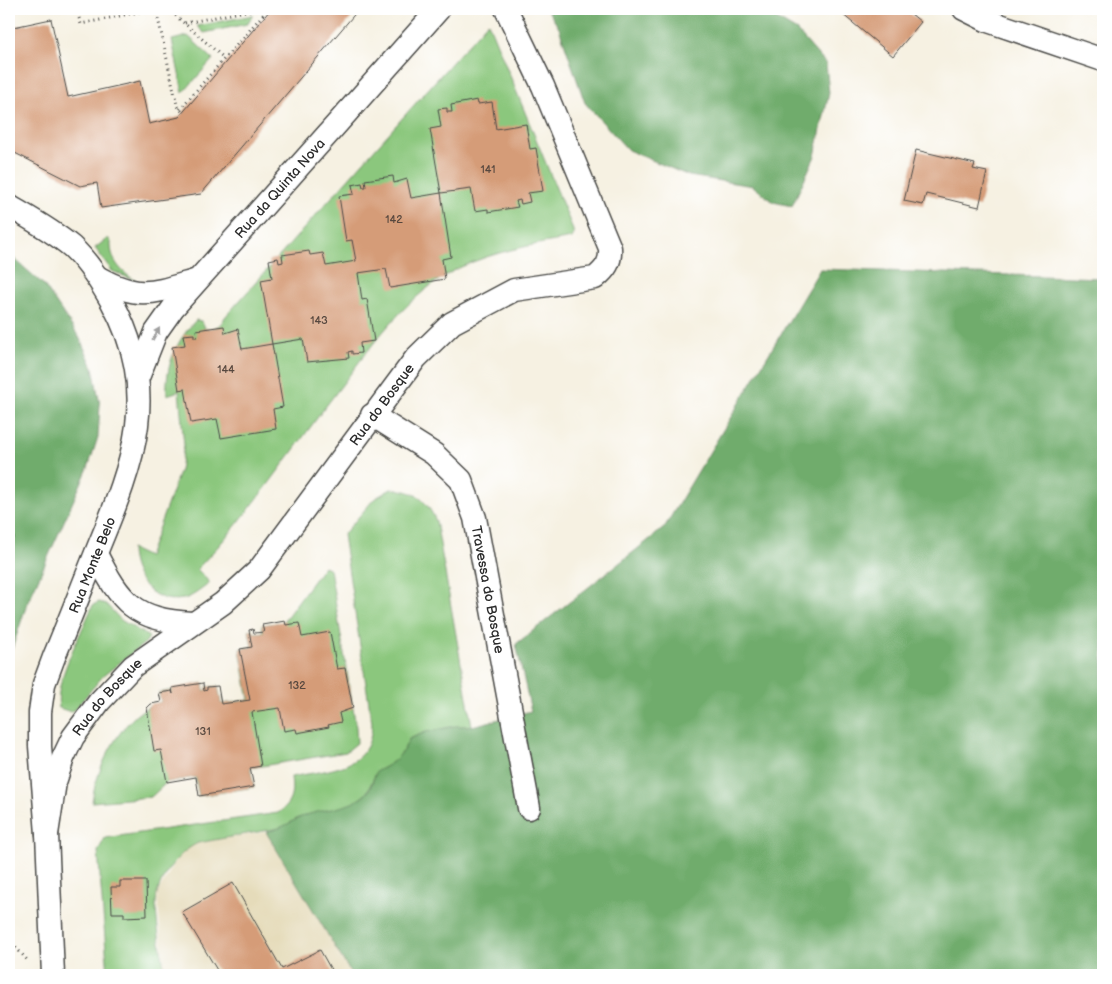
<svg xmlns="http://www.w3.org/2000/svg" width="1112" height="984" viewBox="0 0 1112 984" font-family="'Balsamiq Sans',sans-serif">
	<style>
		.built { fill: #e5dbba }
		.green { fill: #8bc77d; stroke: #5b7954 }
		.forest { fill: #70ac6c; stroke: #4e6c4c }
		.building { fill: #d59c78 }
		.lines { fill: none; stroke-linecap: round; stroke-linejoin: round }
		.minor-casing { stroke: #494946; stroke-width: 25 }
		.path { stroke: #494946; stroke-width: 3; stroke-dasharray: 1 4; stroke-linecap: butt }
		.minor { stroke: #fff; stroke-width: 22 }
		.oneway { fill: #a0a0a0 }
		.labels { text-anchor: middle; stroke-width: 4; stroke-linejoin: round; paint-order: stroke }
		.number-label { font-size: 11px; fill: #56473e }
		.street-label { font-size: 14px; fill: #2b2b2b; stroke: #fff }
	</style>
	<rect width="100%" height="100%" fill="#fff"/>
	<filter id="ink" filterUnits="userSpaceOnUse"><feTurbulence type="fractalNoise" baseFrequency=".02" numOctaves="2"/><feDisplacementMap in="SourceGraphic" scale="10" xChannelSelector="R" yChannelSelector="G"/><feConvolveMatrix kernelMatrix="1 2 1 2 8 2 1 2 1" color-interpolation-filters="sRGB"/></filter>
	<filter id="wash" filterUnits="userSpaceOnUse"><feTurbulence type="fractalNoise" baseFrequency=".0096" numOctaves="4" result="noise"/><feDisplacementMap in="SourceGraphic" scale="20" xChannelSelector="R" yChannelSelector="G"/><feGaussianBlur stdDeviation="1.12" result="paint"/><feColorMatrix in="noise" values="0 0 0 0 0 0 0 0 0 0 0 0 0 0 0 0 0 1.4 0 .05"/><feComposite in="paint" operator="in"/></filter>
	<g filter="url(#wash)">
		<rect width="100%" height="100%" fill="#f6f1e2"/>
		<polygon class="built" points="266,832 352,975 165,975 157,894 176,861 186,849 198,843"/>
		<g class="green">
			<polygon points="253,15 247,24 204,33 197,26"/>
			<path d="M488,22L572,227L574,234L572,238C532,245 495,251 459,268C409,293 374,342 342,385C294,447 252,513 197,569L210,583C203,588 195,595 187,598C155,608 131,578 131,549L148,557L180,470L184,445L179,391L167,395C165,366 176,341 196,320L201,321L205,327L203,329C214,328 220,328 225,317Z"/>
			<polygon points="188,36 213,59 183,93 172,40"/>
			<path d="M108,238L111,242C110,261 122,273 138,282L112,271L95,248Z"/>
			<path d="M391,489C415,490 426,499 436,521L472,726C449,726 430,730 409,739C402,756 394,763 377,771L366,794L351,805L298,818L285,827L198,843C179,852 163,873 157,894C153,911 163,956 165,975H108L98,851L105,838L278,813C292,803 293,794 291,777C328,769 372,771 372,723L343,535L374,499Z"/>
			<path d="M324,566L330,569L356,727L357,743L346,752L250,768L254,787L199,796L195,777L167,782L151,797L92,802C96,767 124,710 161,702L159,693L203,683L204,691L207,690V687L218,686L221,704L249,700L240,649L252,647L249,630L253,629L254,633L263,632L262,625L283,622Z"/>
			<path d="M99,602L106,604L121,620L149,637L146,642L103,676L75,709L71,712L59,708C54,683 78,640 88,616L93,605Z"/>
		</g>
		<g class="forest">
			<polygon points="547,9 760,9 797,31 826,64 829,93 815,156 792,206 773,202 753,186 689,176 628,150 585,103 559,28"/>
			<polygon points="9,254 44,285 79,337 93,367 100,405 98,437 88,468 27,604 9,658"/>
			<path d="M820,269L1103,278V975H352L266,832C282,828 285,825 299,818C320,808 346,811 365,795C371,790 373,778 377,771C394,763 402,756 409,739L426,732L455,726H472L531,711L516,644L664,528Z"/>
		</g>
		<g id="blocks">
			<g class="building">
				<polygon points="271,9 359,9 201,194 101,208 97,183 80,186 9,150 9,28 51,19 68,97 140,81 149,124 179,117"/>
				<polygon points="836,9 905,9 921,22 893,56"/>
				<polygon points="477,100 478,104 492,102 496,129 526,124 530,149 536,148 543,191 528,193 530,202 521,204 520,200 516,201 518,207 488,212 488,209 475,211 471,189 441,193 451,257 442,259 445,279 390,288 386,269 358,273 362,300 367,299 374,341 360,343 361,353 352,354 352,351 348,352 349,358 307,362 303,339 272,344 261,280 272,278 269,260 278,258 279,263 283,262 282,255 309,251 310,255 323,253 326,266 356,261 352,240 346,241 339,196 354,194 352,185 362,183 363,187 366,187 365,180 393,176 394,183 407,179 411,198 441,193 430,129 441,127 438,109 447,108 447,112 452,112 451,105"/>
				<polygon points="916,150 975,164 973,169 987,172 979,207 926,194 923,205 904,201"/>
				<polygon points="224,326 225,333 238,329 242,349 272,344 283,407 273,409 276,429 221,438 217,419 191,423 185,389 179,390 172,347 185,345 183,335 194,334 194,337 197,337 196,330"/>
				<polygon points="285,621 286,625 299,623 302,637 330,632 337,669 345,668 353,708 339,713 341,722 328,725 329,727 297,733 296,729 284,731 280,708 252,712 261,766 250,768 254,787 199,796 196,777 167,782 161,750 154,751 147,708 151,704 161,702 159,693 172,691 173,694 172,688 203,683 204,691 207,690 207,687 218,686 221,704 250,700 240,649 252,647 249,630 253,629 254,633 264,632 262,625"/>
				<polygon points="120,881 146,881 147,916 124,917 124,913 112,913 111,887 120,887"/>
				<polygon points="233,883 282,969 320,950 334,975 220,975 182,912"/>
			</g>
		</g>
	</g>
	<g filter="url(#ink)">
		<use href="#blocks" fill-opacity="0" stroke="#494946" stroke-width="1"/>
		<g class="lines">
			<g class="minor-casing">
				<g id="minor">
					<polyline points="964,9 988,21 1103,60"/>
					<path d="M9,206C31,219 53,231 72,247C89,263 101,283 112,302C161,392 134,461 98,548C83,585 69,621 54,657L44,684L40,712V746L47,834L53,975"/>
					<path d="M99,278C139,300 153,293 194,281"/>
					<path id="s1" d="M139,375L156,332L173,308L439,9"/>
					<path id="s2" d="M372,415L434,454L461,480L475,518L529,808"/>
					<path d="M96,554C121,603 135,620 192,623"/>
					<path id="s3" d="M47,834L55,782L63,758L73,737L99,702L133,666L223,603L259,570L416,358L452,323L514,290L595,278C606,269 611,262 610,248L543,86L506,9"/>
				</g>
			</g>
			<g class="path">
				<polyline points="156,9 177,105 183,113"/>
				<polyline points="168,9 224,58"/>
				<polyline points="79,18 81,24 153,9"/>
				<polyline points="185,23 256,9"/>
				<polyline points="180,109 268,9"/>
				<polyline points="9,540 16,536"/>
				<polyline points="9,940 29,962"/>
			</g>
			<use href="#minor" class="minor"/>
		</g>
		<defs><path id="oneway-solid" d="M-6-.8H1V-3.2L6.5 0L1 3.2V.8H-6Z" transform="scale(1.25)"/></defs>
		<use class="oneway" href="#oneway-solid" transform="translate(156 334) rotate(-61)"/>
	</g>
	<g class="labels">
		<g class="number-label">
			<text x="488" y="173">141</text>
			<text x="394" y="223">142</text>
			<text x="319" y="324">143</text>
			<text x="226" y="373">144</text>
			<text x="297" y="689">132</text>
			<text x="203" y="735">131</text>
		</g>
		<g class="street-label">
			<text dy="5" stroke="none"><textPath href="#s1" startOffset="236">Rua da Quinta Nova</textPath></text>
			<text dy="5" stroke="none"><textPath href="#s3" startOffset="559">Rua do Bosque</textPath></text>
			<text transform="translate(92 565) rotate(-68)" y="5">Rua Monte Belo</text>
			<text dy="5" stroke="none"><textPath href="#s2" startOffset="224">Travessa do Bosque</textPath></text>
			<text dy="5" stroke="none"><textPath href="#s3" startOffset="154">Rua do Bosque</textPath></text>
		</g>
	</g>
	<rect width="1112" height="984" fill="none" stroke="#fff" stroke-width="30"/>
</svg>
